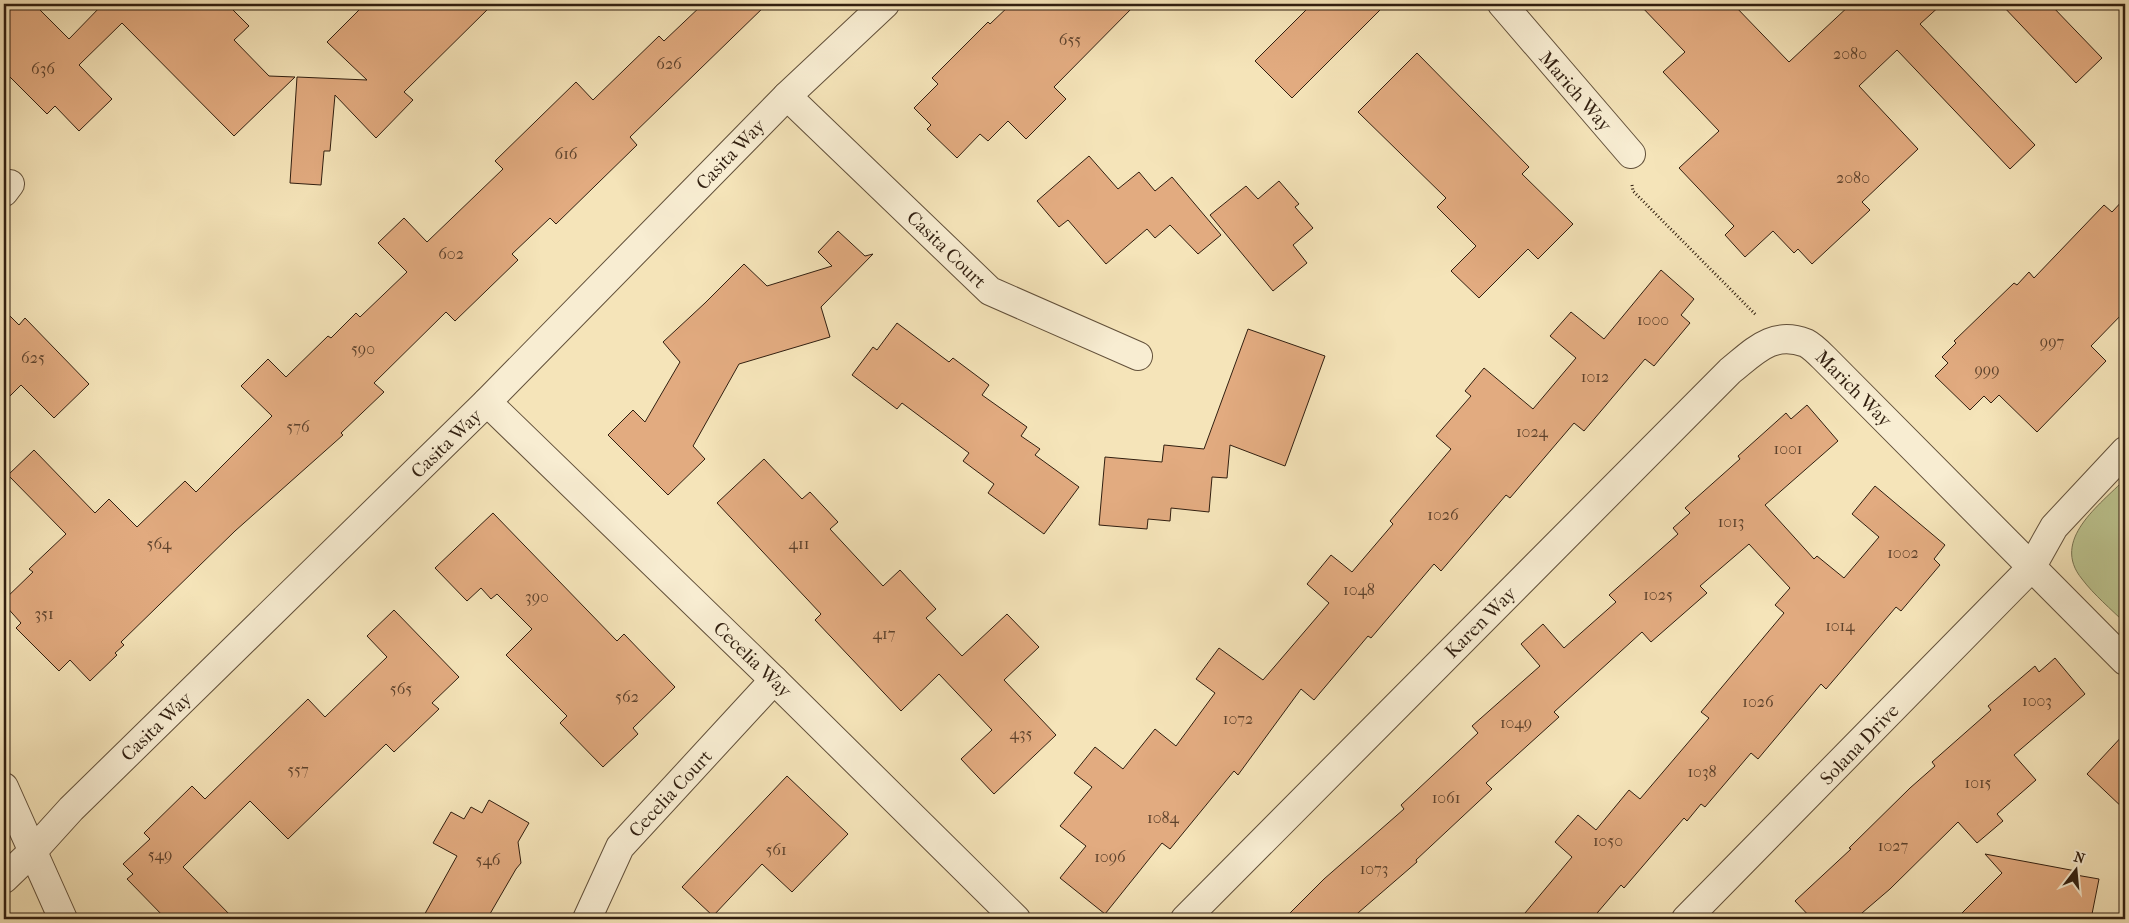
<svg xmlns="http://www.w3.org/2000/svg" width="2129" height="923" viewBox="0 0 2129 923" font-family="'IM FELL French Canon',serif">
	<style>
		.green { fill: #bcc48f; stroke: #767250 }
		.building { fill: #e2ab80; stroke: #311f10 }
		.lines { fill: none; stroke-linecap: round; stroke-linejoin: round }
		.street-casing { stroke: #62503a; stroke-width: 30 }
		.path { stroke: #311f10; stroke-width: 3; stroke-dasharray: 1 2.5; stroke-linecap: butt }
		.street { stroke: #f8edd2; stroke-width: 28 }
		.labels { text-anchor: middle; stroke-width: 4; stroke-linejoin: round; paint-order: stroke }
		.number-label { font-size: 16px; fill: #5d422c }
		.street-label { font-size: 19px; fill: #311f10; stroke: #f8edd2 }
	</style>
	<rect width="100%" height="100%" fill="#f5e4b9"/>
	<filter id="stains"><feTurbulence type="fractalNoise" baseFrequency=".004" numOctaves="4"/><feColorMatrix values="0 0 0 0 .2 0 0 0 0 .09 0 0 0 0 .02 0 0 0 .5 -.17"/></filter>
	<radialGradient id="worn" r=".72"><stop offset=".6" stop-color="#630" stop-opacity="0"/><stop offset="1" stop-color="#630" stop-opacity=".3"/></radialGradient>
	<path class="green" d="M2125,479V623C2111,609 2094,595 2082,579C2050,540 2100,505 2125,479Z"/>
	<g class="building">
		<polygon points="4,4 34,4 69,39 103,4 227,4 249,26 234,40 269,76 295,77 234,136 122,23 79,65 112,99 79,131 55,106 47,114 4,71"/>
		<polygon points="365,4 493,4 404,92 413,100 376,138 335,95 330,151 324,151 321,185 290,183 297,77 367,80 327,42"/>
		<polygon points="703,4 767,4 630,137 637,145 556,224 550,218 512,254 518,260 455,321 446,312 374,383 384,392 341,433 343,435 235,531 121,642 124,645 115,653 117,655 90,681 70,660 59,671 16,628 21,623 4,604 4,600 33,572 29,569 66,534 8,475 34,450 95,513 109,499 137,527 185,481 196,492 272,416 241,386 268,359 286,377 328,336 331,338 356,313 360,317 407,272 378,243 404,218 427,242 503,169 495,161 576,82 593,100 659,36 664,41"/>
		<polygon points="1011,4 1136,4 1054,87 1066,99 1026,139 1008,121 988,141 980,134 957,158 927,129 931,125 914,108 938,84 932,78 988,22 990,24"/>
		<polygon points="1312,4 1386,4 1292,98 1255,61"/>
		<polygon points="1639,4 1733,4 1789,62 1851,4 1942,4 1920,24 2035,145 2010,169 1897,50 1859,86 1918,149 1862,202 1870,210 1812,264 1798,249 1794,253 1773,231 1745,257 1725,235 1734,226 1679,168 1719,131 1663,72 1685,52"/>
		<polygon points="2001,4 2050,4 2102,58 2076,83"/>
		<polygon points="1417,53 1529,167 1522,174 1573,224 1538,259 1528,249 1479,298 1451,271 1476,246 1437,207 1446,198 1358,112"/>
		<polygon points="1089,156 1118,189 1139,172 1155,191 1172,177 1221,235 1198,254 1170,225 1155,238 1147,229 1106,264 1068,220 1059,227 1037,201"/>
		<polygon points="1279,181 1299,204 1295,207 1313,228 1293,245 1307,263 1273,291 1210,215 1246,186 1258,199"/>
		<polygon points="2125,198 2125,311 2091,346 2106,361 2037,432 1999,395 1991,403 1984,396 1970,410 1935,376 1948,363 1942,357 1956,343 1954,341 2014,283 2017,285 2029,272 2034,278 2104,205 2112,212"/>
		<polygon points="838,231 865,256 873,254 821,307 830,337 739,364 693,446 705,459 668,495 608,435 633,410 645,422 680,362 663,342 705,303 744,264 767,286 832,266 818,252"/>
		<polygon points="1661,270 1694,299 1681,315 1690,323 1654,366 1645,359 1584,431 1574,423 1510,498 1506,495 1441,571 1434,564 1371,638 1368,636 1314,700 1301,689 1238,775 1234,771 1170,849 1162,843 1105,914 1060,878 1086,846 1060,826 1092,787 1074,773 1095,747 1123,769 1155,729 1176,746 1215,693 1196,679 1219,648 1263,680 1329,603 1307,584 1331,555 1352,572 1393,524 1390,521 1451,449 1436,436 1471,396 1465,391 1484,368 1533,409 1576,358 1550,336 1571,312 1604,339"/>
		<polygon points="4,310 19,325 25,318 89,384 54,418 21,385 4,402"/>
		<polygon points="897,323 949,362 953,358 989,385 982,395 1027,427 1021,436 1040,449 1035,455 1079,487 1044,534 988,493 994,484 963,461 969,453 902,403 897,409 852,375 873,347 877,350"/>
		<polygon points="1248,329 1325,356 1285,466 1230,445 1227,478 1212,477 1209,512 1171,508 1170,521 1148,519 1147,529 1099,525 1105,457 1162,462 1164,445 1204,449"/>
		<polygon points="1807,405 1838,441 1765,505 1814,559 1817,556 1844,578 1879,537 1852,514 1875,486 1945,545 1934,559 1940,565 1901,611 1896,607 1826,689 1821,684 1758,759 1751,753 1705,807 1701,804 1687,821 1684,818 1624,888 1621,885 1592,919 1520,919 1572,857 1555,842 1578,815 1596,830 1629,790 1640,799 1709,718 1701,712 1784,613 1775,605 1790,588 1749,544 1700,586 1707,593 1651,642 1642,632 1554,712 1559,717 1486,783 1492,789 1416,860 1417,862 1351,919 1284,919 1324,879 1404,809 1401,805 1478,733 1472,726 1540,666 1521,644 1543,624 1564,648 1616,602 1609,595 1678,534 1673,528 1690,513 1685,508 1740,459 1738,456 1786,413 1791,419"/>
		<polygon points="764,459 802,499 810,492 838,522 830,529 883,586 900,570 936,609 926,618 962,656 1007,614 1039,647 1004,680 1056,735 994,794 961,759 992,730 939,674 901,711 815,620 821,614 717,503"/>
		<polygon points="493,513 617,641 624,634 675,687 633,728 638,734 603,767 560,723 567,716 506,655 532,629 497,594 491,599 481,588 467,601 435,568"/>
		<polygon points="394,610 459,677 432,703 439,709 394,752 386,744 288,839 250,801 183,867 234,919 166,919 127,879 133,874 123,864 150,839 144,833 192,786 205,799 308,699 325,717 387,657 367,636"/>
		<polygon points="2055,658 2085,694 2014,755 2036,780 1997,814 2003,821 1977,843 1958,822 1890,889 1855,919 1812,919 1795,901 1851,849 1849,848 1910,788 1935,766 1932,762 1991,710 1988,706 2035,666 2039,672"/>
		<polygon points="2125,733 2125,810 2087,774"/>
		<polygon points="787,776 848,834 792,892 762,864 713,916 682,887"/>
		<polygon points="489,800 529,823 518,842 521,863 516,869 487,919 422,919 457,856 433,843 451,812 464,819 471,807 482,813"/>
		<polygon points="1985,854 2076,871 2076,875 2099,879 2091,919 1956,919 2002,873"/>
	</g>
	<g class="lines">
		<g class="street-casing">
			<g id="street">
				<polyline points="1502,4 1631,154"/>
				<polyline points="787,96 990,291 1138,356"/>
				<polyline points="4,192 10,184"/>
				<polyline points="487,402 774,680 1016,919"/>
				<polyline points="4,787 63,919"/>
				<polyline points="4,879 32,852 71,809 487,402 787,96 885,4"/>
				<polyline points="587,919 620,847 774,680"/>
				<path d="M1185,919L1730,371C1754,352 1772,330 1806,343C1812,346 1819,353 1824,358L2125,661"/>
				<polyline points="1686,919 2031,568 2054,527 2125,451"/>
			</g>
		</g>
		<polyline class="path" points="1632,185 1633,191 1756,315"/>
		<use href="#street" class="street"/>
	</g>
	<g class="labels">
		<g class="number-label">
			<text x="1070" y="45">655</text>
			<text x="1850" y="59">2080</text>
			<text x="669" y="69">626</text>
			<text x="43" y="74">636</text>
			<text x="566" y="159">616</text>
			<text x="1853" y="183">2080</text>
			<text x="451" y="259">602</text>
			<text x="1653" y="325">1000</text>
			<text x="2052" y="347">997</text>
			<text x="363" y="354">590</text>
			<text x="33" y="363">625</text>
			<text x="1987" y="375">999</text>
			<text x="1595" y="382">1012</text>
			<text x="298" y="432">576</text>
			<text x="1532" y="437">1024</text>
			<text x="1788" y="454">1001</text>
			<text x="1443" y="520">1026</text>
			<text x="1731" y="527">1013</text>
			<text x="159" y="549">564</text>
			<text x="799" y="549">411</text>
			<text x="1903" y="558">1002</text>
			<text x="1359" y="595">1048</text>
			<text x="1658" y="600">1025</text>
			<text x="537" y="602">390</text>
			<text x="44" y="619">351</text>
			<text x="1840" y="631">1014</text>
			<text x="884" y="639">417</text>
			<text x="401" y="694">565</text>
			<text x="627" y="702">562</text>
			<text x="2037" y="706">1003</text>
			<text x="1758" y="707">1026</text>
			<text x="1238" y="724">1072</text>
			<text x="1516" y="728">1049</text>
			<text x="1021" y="739">435</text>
			<text x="298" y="775">557</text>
			<text x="1702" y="777">1038</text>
			<text x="1978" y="788">1015</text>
			<text x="1446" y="803">1061</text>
			<text x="1163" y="823">1084</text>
			<text x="1608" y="846">1050</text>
			<text x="1893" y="851">1027</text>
			<text x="776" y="855">561</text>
			<text x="160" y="860">549</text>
			<text x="1110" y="862">1096</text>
			<text x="488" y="865">546</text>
			<text x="1374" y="874">1073</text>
		</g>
		<g class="street-label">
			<text transform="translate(1576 91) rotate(49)" y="7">Marich Way</text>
			<text transform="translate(730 154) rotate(-46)" y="7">Casita Way</text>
			<text transform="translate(947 249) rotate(44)" y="7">Casita Court</text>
			<text transform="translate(1854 388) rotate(45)" y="7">Marich Way</text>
			<text transform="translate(446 443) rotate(-44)" y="7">Casita Way</text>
			<text transform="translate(1480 622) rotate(-45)" y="7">Karen Way</text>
			<text transform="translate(753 659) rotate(44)" y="7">Cecelia Way</text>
			<text transform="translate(156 726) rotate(-44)" y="7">Casita Way</text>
			<text transform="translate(1859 744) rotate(-46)" y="7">Solana Drive</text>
			<text transform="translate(670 793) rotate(-47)" y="7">Cecelia Court</text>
		</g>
	</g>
	<rect width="2129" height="923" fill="none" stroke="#f5e4b9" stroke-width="20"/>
	<rect x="5" y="5" width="2119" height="913" fill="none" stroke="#311f10" stroke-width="2.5"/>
	<rect x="10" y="10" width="2109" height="903" fill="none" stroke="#311f10"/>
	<g transform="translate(2076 870) rotate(16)" stroke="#f8edd2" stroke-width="4" paint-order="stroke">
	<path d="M0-4L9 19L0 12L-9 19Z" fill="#311f10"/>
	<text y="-8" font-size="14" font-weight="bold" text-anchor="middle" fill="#311f10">N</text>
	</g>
	<rect width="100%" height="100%" filter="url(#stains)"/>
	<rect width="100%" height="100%" fill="url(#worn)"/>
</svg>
